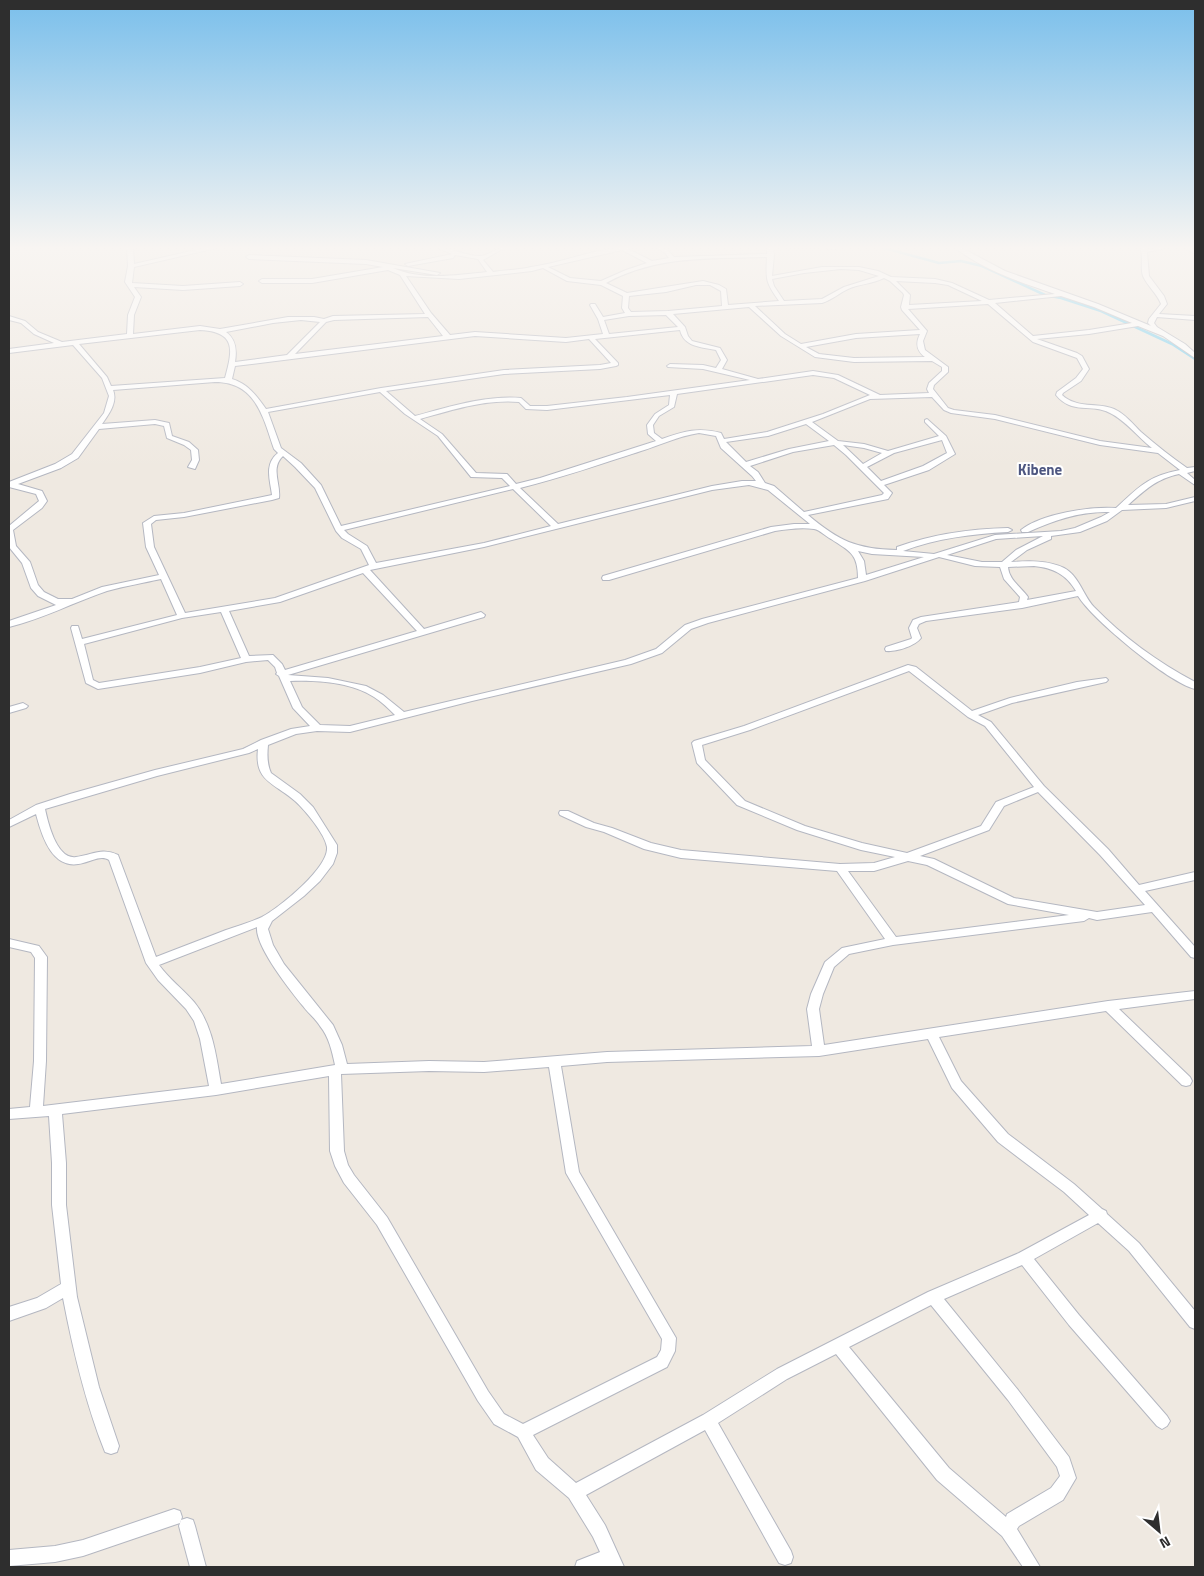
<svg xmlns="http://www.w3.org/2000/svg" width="1204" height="1576" viewBox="0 0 1204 1576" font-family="'Titillium Web',sans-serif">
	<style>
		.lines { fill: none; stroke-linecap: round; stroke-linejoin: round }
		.stream { stroke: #75cff0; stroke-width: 2.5 }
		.street-casing { stroke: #b4b7c1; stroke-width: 2 }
		.street { fill: #fff; fill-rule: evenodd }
		.labels { text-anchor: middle; stroke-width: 4; stroke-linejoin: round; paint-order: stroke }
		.far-quarter-label { font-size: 15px; font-weight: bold; fill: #4d5680; stroke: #fff }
	</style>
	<rect width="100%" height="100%" fill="#efe9e1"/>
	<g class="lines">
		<polyline class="stream" points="880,247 939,263 961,261 982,266 1045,295 1061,298 1101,311 1172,344 1195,359"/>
		<g class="street-casing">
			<g id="street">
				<path d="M127,247H133L134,264L209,247H221L134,267L132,283L183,286L240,282L243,284L240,286L183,290L134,287L141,297L134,315L133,334L200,326L220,329L288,317H314L324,319L333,316L425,314L400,275L388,270L312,283H262L259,281L262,279H312L383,267L366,264L249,259L246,257L249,255L366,260L440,273L437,275L393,268C421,281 458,275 487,272L478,259L455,255L453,258L408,266L405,264L452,254L436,247C451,247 464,256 480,256C489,256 496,247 506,247L483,260L493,272C506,270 519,270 531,267C566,262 598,247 633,247L628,249L652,261L669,258L665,253L655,247C664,247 668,250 674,257L767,254V247H773L774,255L772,276L822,267H859L878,271L891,277L935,279L952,283L989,300L1055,294C1020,282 983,270 954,247H960L1005,271L1098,304L1151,326L1148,323L1149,319L1161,304C1157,293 1147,286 1143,276C1140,267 1144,257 1140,247H1146L1147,249L1170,247L1147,252L1149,276L1164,296L1167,304L1159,314L1195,316V320L1157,317L1154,323L1157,327L1185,344L1195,353V358L1163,336L1138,326L1089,334L1037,339L1077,353L1082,356L1089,369L1081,381L1063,393L1062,395C1077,409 1097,402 1114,409C1125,414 1133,424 1141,432C1156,445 1171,457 1187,468L1195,467V471L1187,473L1195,480V485L1179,474C1156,479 1145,490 1128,505L1166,504L1195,497V501L1166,508L1122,510L1107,521L1080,532L1051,536V539L1027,550L1011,562C1028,561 1048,560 1064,568C1079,576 1083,595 1094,607C1123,637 1159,663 1195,682V689C1168,682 1093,620 1078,596L1022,608L926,621L919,624L917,628L921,638C915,646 896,652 886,651L885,649L886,647L911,639L912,638L909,628L913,620L921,617L1019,602L1020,597L1004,579L1000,567L975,566L939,557L865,581L708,623L691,629L662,653L631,664L472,701L350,732L317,731L296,734L268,745C267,755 267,764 271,773L300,794L313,807L337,845V853L333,864L320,881L304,896L272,921L268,929L273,945L284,964L333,1025L342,1045L347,1064L429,1061L484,1062L607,1052L812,1046L807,1009L811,994L825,962L842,948L885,939L837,871L681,858L644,849L604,832L586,827L560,815L559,813L560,811H568L594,823L612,828L651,843L681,850L840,864L874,863L895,857L861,850L797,830L737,805L697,763L692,743L694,741L744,726L908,665L916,667L972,711L1010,698L1077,682L1106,678L1108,680L1106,682L1012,703L978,715L991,722L1044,786L1108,849L1139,885L1195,872V880L1145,891L1195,947V958L1191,957L1152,912L1097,920L1089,918L1084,921L893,945L849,954L834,967L823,994L819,1009L824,1045L1108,1001L1195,991V999L1119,1009L1190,1077L1192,1081L1190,1085L1186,1086L1182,1085L1106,1011L939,1037L961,1081L1008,1134L1074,1184L1102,1209L1106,1211L1107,1214L1139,1243L1195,1311V1329L1190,1327L1129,1251L1098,1223L1034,1259L1079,1315L1167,1416L1170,1421L1167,1426L1162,1429L1157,1426L1069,1325L1022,1265L944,1299L1018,1390L1069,1457L1076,1478L1063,1500L1019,1526L1017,1529L1040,1567H1023L1002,1536L937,1480L836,1354L787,1379L718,1423L791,1551L793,1557L791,1563L785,1565L779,1563L705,1430L586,1495L605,1525L624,1567H575L577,1561L600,1552L593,1537L569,1498L536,1470L518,1437L494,1424L478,1401L377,1225L344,1183L335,1166L330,1151L329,1076L216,1095L62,1114L66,1163V1205L77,1297L99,1387L119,1446L117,1452L111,1454L105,1452C85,1402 73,1350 63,1298L46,1308L9,1321V1307L37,1298L61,1284L52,1205V1163L49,1116L9,1119V1109L30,1107L34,1061L35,958L31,952L9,947V939L39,946L47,957L46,1061L43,1106L209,1086L200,1039L194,1021L186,1009L158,980L146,963L109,860C101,855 92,861 83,863C53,872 42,837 36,814L9,827V820L36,805L70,794L155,770L243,749L261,740L291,729L310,726L293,708L279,676L276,674L277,673L275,667L268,660L246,662L200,673L98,689L86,683L71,628L72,626H78L82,639L177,615L161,579C143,583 125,586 107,591C74,602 43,619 9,627V621L56,605L38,596L31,588L22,563L9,547V526L39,501L36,494L9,487V482L55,464L72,454L104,413L109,396L102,378L73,345L9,353V349L54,343L34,334L21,323L9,320V316L25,321L38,332L62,342L127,334L128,315L135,297L125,282L128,266ZM622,250L647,263L626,270L601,281L570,278L548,267ZM767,257C766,279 765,282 779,301L728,305L726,289L719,285L703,281L627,293L606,283C658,255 710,259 767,257ZM543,268L567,281L601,285L623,296L622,308L625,313L603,317L595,304H591L590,305L598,319L603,334L566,338L475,332L450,335L431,313L406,276L459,279L532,271ZM841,269L859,270L879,276L844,287L822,299L784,301L774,286L772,279L804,273ZM884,278L890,281L903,293L904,295L901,307L902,310L920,330L856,334L801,344L785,334L755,306L822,303C832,300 839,293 848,289C859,284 872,284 884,278ZM896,281L935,283L948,285L982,301L909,305L910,295ZM696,285H710L721,291L722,306L668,311L631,312L628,308L629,296L666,292ZM1061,296L1094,307L1132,323L1089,330L1033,336L995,303ZM988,304L1033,342L1077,358L1083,369L1076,378L1057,392L1056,395C1072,415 1091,403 1110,413C1125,420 1138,437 1152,448L1100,441L995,415L954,410L948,408L933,389L934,385L948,372V367L925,350L923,341L927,331L908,309ZM749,307L781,336L815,357L854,362L932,361L942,367V371L929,383L927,389L929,393L880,395L838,375L813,371L758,379L722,369L727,360L720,348L692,341L688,336L685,327L673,314ZM666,315L678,327L609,334L604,320L629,316ZM428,317L443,336L295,354L326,322L334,320ZM301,320L320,322L287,355L235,362C237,350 236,339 226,332L273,323ZM200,330C236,332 233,349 225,378L111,386L107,377L79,344ZM680,330C684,347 701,347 716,350L721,360L716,368L703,365L670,364L667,366L668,367L703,369L750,380L627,397L547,406H530L521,398C486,395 449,407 415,416L386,391L504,374L600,369L616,366L618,365V363L595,339ZM920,334C915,344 917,351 925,357L854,358L819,354L806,347L856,338ZM475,336L566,342L589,339L611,363L600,365L504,370L381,388L266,409C256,395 248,384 232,379L235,366ZM813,375L834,378L870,395L823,414L767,432L724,439L721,433C698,427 685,431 662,439L654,433L653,425L659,416L674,407L677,394ZM215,382C256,382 263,417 274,449L278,453C264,464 270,480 272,495L184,513L154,516L143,523L146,547L159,575L102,587L72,599H58L44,592L38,585L30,562L16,546L13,530L42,508L47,501L42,491L18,484L61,468L78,458L99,429L155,424L164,426L167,438L184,445L191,450L192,460L188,467L195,469L199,460L198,450L189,442L172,436L169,423L155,420L102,424C109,414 118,402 113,390ZM380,392L405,414L438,436L471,477L502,478L510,486L341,526L321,485L301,463L281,448L268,412ZM670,395L669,405L655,414L647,425L648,434L656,441L540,478L516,484L507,474L476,473L442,434L420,419C451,410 486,399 519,402L526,409L547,410ZM932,397L944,410L951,413L995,419L1100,445L1158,453L1180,470C1148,476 1139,487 1116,508C1091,506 1041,514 1021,530L1022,532H1028C1054,520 1081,511 1110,512L1101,517L1075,528L1061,531L995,535L934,554L903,551C938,538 972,534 1008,532L1012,530L1008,528C970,529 933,534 897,547V550C856,549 839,541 808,515L888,499L892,493L884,485L929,470L955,454L946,436L927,419L925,420V422L939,436L888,451L864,444L838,441L812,422L870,399ZM806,424L829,441L789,449L746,462L726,442L768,436ZM699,433L716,436L721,448L752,476L756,481H742L712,486L558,524L520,488C561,478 601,464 641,451C661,445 678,436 699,433ZM942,440L947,453L923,466L881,481L867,467L894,453ZM834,445L846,455L884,493L882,495L804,512L774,486L765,483L758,472L750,466L793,452ZM843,445L864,448L882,453L863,464ZM283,456L295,467L315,488L336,531L342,538L361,549L369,565L275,598L185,613L154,547L151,524L156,520L184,517L272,500L279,498C281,484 270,468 283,456ZM749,485L768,490L810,524H794L771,527L603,576L602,578L603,580H609L775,531C788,529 801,527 814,529C820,530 825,536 831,539C849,551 858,553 858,578L702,619L685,625L656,649L625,660L404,712L383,695L366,686L328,678L288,675L484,617L485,615L481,612L424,629L370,570L484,547L712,490ZM513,489L551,526L484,543L376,563L367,546L348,534L344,530ZM1043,536L1016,550L1002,562H982L947,555L996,539ZM858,551L872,554L924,557L866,575L864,561ZM1034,566C1053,568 1066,574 1076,591L1027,600L1028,597C1021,587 1009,580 1008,567ZM363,573L417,631L285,670L282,664L273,655L249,656L229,611L280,602ZM221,612L241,658L200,667L99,683L93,680L84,644L182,618ZM909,671L968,717L985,726L1034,787L996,802L981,826L907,853L862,843L805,826L745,801L705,760L702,745L750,730ZM290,681C317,680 351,682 374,697C382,702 388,708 395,715L350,726L320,725L302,707ZM258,749C254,782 275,783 295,801C305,810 325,834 327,847C329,868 279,908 262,917C251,922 238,926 226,930C203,939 179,948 156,957L118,855C102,847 92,855 76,857C57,860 48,823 45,809L157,776L249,753ZM1038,792L1100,855L1145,905L1097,912L1014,898L934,859L920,856L989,830L1004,806ZM908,861L927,865L1008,904L1069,915L896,937L848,871H874ZM257,927C255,946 290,990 303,1006C308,1013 315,1018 320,1026C329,1037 332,1051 335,1065L221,1084C216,1056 213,1025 194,1002C183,989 169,979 159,965ZM928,1039L952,1088L998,1142L1064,1192L1089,1215L1019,1253L928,1292L777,1369L703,1415L576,1483L548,1458L533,1435L667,1367L675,1351L676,1338L579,1172L561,1066L607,1062L819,1056ZM549,1067L566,1173L662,1339L661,1350L657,1357L523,1424L504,1414L488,1391L387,1217L354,1175L348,1165L344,1151L341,1074L429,1071L484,1072ZM931,1305L1008,1400L1057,1467L1060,1476L1051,1488L1007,1514L1006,1517L949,1468L849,1347Z"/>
				<polygon points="776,247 837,247 835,249"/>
				<polygon points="1183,247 1190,247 1195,250 1195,254"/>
				<polygon points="23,703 28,706 26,708 9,713 9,707"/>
				<polygon points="174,1509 180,1511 182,1517 180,1523 174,1525 83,1556 55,1562 9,1566 9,1550 55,1546 83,1540"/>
				<polygon points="187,1518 193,1520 195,1526 206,1567 190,1567 179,1526 181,1520"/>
			</g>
		</g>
		<use href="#street" class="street"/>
	</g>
	<linearGradient id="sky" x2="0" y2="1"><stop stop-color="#7abfeb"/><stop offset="0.53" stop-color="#f8f5f2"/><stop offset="1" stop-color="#f8f5f2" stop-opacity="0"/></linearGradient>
	<rect width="1204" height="468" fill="url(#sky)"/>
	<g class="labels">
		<g class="far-quarter-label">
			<text x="1040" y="475">Kibene</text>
		</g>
	</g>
	<rect width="1204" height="1576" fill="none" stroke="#2e2e2e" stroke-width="20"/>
	<g transform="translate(1159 1531) rotate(152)" stroke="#ffffff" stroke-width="4" paint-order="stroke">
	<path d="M0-4L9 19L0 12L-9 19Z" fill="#2e2e2e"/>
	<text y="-8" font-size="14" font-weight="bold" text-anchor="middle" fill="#2e2e2e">N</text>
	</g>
</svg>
